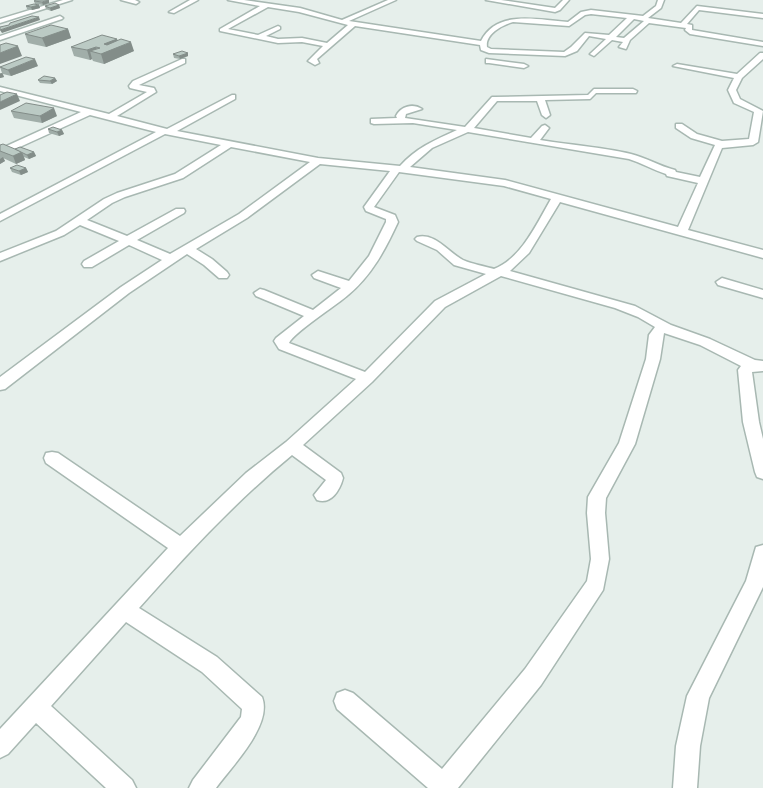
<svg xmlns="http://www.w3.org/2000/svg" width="763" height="788" viewBox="0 0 763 788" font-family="'PT Sans Narrow',sans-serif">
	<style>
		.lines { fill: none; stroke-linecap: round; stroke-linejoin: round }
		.minor-casing { stroke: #a8b8b2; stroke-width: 3 }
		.minor { fill: #fff; fill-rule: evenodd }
		.wall { fill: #a1aea9 }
		.shaded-wall { fill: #838d89 }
		.building { fill: #bbcac4; stroke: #838d89 }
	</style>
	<rect width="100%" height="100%" fill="#e6efeb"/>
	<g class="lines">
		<g class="minor-casing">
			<g id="minor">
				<polygon points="63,0 72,0 0,23 0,19"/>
				<polygon points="121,0 135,0 139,2 136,4"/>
				<polygon points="190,0 198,0 174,13 169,12"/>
				<path d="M228,0H244L300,8L342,20L388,0H396L349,21L481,41C497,9 538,20 568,22L581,12L591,10L643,16L656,6L658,0H664L661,8L648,18L681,23L697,6L763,14V18L699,10L687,24L692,25V30L763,42V46L690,34L685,30L686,28L649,23L630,40L626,49L619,47L623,42L612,40L594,56L590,54L606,39L589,36L577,51L565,56L489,53L481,50L480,45L355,26L317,59L319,63L315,65L308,61L323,46L302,42L278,43L220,31V29L260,6ZM268,7L299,12L348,25L327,43L302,38L278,39L266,36L280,29V27L278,26L258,35L228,29ZM591,14L627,18L609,35L585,33L571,47L564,52L491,49L487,47C485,34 502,25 513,22L569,26L585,15ZM634,19L644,21L624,38L616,37Z"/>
				<polygon points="486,0 501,0 555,8 563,0 569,0 560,10 555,12"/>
				<polygon points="60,16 63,18 62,19 0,40 0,36"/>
				<path d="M760,53H763V59L742,78L736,90L740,99L763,111L758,142L753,145L722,148L688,230L763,250V258L560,202L529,253L510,271L635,306L671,325L710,339L755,360L763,361V371L752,372L759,422L763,439V479L757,477L755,472L743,422L738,370L741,366L700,345L664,333L660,359L635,444L606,498L605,513L609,559L603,590L541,685L458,788H428L337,709L334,701L337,693L345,690L353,693L442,769L525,669L587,581L591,559L587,513L588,497L619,443L646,359L649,335L655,327L638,317L615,308L501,276L445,307L372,382L303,445L341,473L343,478C340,490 331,505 317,500L314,495L326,480L292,455C236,501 187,554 139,608L217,657L262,697C273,725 232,766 216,788H189L193,780L241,717L242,709L202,672L126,622L51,706L132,780L136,788H106L36,723L8,754L0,758V729L168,548L46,463L44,458L46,453L52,452L58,453L180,536L246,473L286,442L356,379L279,349L274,341L276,338L304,316L256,296L254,293L260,289L264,290L313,310L341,288L314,278L312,275L318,271L349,281L369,256L386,222V219L366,211L364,207L390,171L320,164L247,218L196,249L212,259L227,272L229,275L227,278H219L204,265L187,254L129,293L5,389L0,390V377L121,287L162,260L129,245L92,267H84L82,264L84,261L119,241L80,225L64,235L0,261V253L56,231L104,199L117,193L175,174L221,145L165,134L0,221V214L156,132L90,115L0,156V149L81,112L0,91V87L109,114L147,92L130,88L129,86L133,81L182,59H185V63L139,85L154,88L156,92L117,116L167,129L232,95H235V99L177,131L318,158L400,166C416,148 435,140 457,130L413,123L374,124L371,123V119L397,118L396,116C401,106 413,103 422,109L406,114L405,118L465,127L492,97H495L588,95L594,89H633L637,91L636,93H596L590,99L545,100L550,115L546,118L542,115L537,101H497L474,128L531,138L542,126L545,125L549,128L540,140C570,145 601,147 631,154C647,158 659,166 675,170L676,172L700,177L715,145L691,138L676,128V124H682L697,134L722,141L749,139L754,112L734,103L728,90L734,78L673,66L677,64L737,74ZM468,132L629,159C642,163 653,170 666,174L667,176L698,183L678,227L505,180L410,167L432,148ZM231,147L310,162L239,214L170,254L137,240L184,213L185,211L184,209H176L127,236L87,220L112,203L125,197L183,178ZM399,172L504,186L551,199C537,223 522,258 494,269C484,266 472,264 463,260C449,253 435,232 417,237L415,239L417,241L437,250L454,265L486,274L435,301L365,372L289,343C294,332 336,306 348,295C372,275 385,250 398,222L395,215L374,207Z"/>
				<polygon points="486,59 524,64 528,66 524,68 489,63 486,63"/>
				<polygon points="722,278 763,290 763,298 718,285 716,282"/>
				<polygon points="763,545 763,587 709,698 700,746 697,788 673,788 676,746 687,696 746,581 756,547"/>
			</g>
		</g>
		<use href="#minor" class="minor"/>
	</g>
	<g class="wall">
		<polygon points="34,1 49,3 43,5 35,4"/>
		<polygon points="39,5 40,8 32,10 27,9 26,6"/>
		<polygon points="59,5 60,8 51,11 46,9 45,6"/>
		<polygon points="68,29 71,38 46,47 28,43 25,34"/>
		<polygon points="117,39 118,41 134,51 104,64 93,61 92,59 90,60 74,56 71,47"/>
		<polygon points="188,53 188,56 180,59 174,58 173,54"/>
		<polygon points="38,66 11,76 3,74 4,77 0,78 0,73 2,73 0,67"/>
		<polygon points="55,78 57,81 52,84 40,83 38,80"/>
		<polygon points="11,111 57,116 42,123 14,118"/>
		<polygon points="48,129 62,130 64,134 59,136 49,133"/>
		<polygon points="0,145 15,149 34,152 36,156 29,159 24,157 25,160 16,164 3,158 5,161 0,164"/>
		<polygon points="10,168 26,168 28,172 21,175 12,172"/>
	</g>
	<g class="shaded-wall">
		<polygon points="49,0 49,3 43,5 42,2"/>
		<polygon points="39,5 40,8 32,10 31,7"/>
		<polygon points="59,5 60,8 51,11 50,8"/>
		<polygon points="39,17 40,20 2,33 0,30"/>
		<polygon points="68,29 71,38 46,47 42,38"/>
		<polygon points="117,39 119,47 131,42 134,51 104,64 101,54 104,44"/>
		<polygon points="18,46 22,56 0,64 0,53"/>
		<polygon points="96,47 98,53 90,51 92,59 90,60 87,50"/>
		<polygon points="188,53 188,56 180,59 179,56"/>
		<polygon points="35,59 38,66 11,76 8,70"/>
		<polygon points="2,73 4,77 0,78 0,74"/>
		<polygon points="55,78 57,81 52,84 50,81"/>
		<polygon points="17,94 20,101 0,110 0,102"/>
		<polygon points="54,108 57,116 42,123 40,116"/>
		<polygon points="62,130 64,134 59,136 57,132"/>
		<polygon points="22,152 25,160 16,164 13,156"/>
		<polygon points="34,152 36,156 29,159 27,155"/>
		<polygon points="3,157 5,161 0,164 0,159"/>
		<polygon points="26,168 28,172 21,175 19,171"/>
	</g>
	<g class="building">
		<polygon points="36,0 49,0 42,2 34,1"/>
		<polygon points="55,3 59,5 50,8 45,6"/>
		<polygon points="34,4 39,5 31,7 26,6"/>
		<polygon points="32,16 39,17 0,30 0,27 9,25 10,23"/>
		<polygon points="51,25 68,29 42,38 25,34"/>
		<polygon points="102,35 117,39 104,44 107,45 121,39 131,42 101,54 90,51 100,48 96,47 87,50 71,47"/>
		<polygon points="6,43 18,46 0,53 0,45"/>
		<polygon points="182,51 188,53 179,56 173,54"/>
		<polygon points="26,57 35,59 8,70 0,67"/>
		<polygon points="44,76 55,78 50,81 38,80"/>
		<polygon points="7,92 17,94 0,102 0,95"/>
		<polygon points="26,103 54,108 40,116 11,111"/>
		<polygon points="53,127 62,130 57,132 48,129"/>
		<polygon points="3,144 22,152 13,156 0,151 0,145"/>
		<polygon points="20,147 34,152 27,155 15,149"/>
		<polygon points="17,165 26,168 19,171 10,168"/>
	</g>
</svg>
